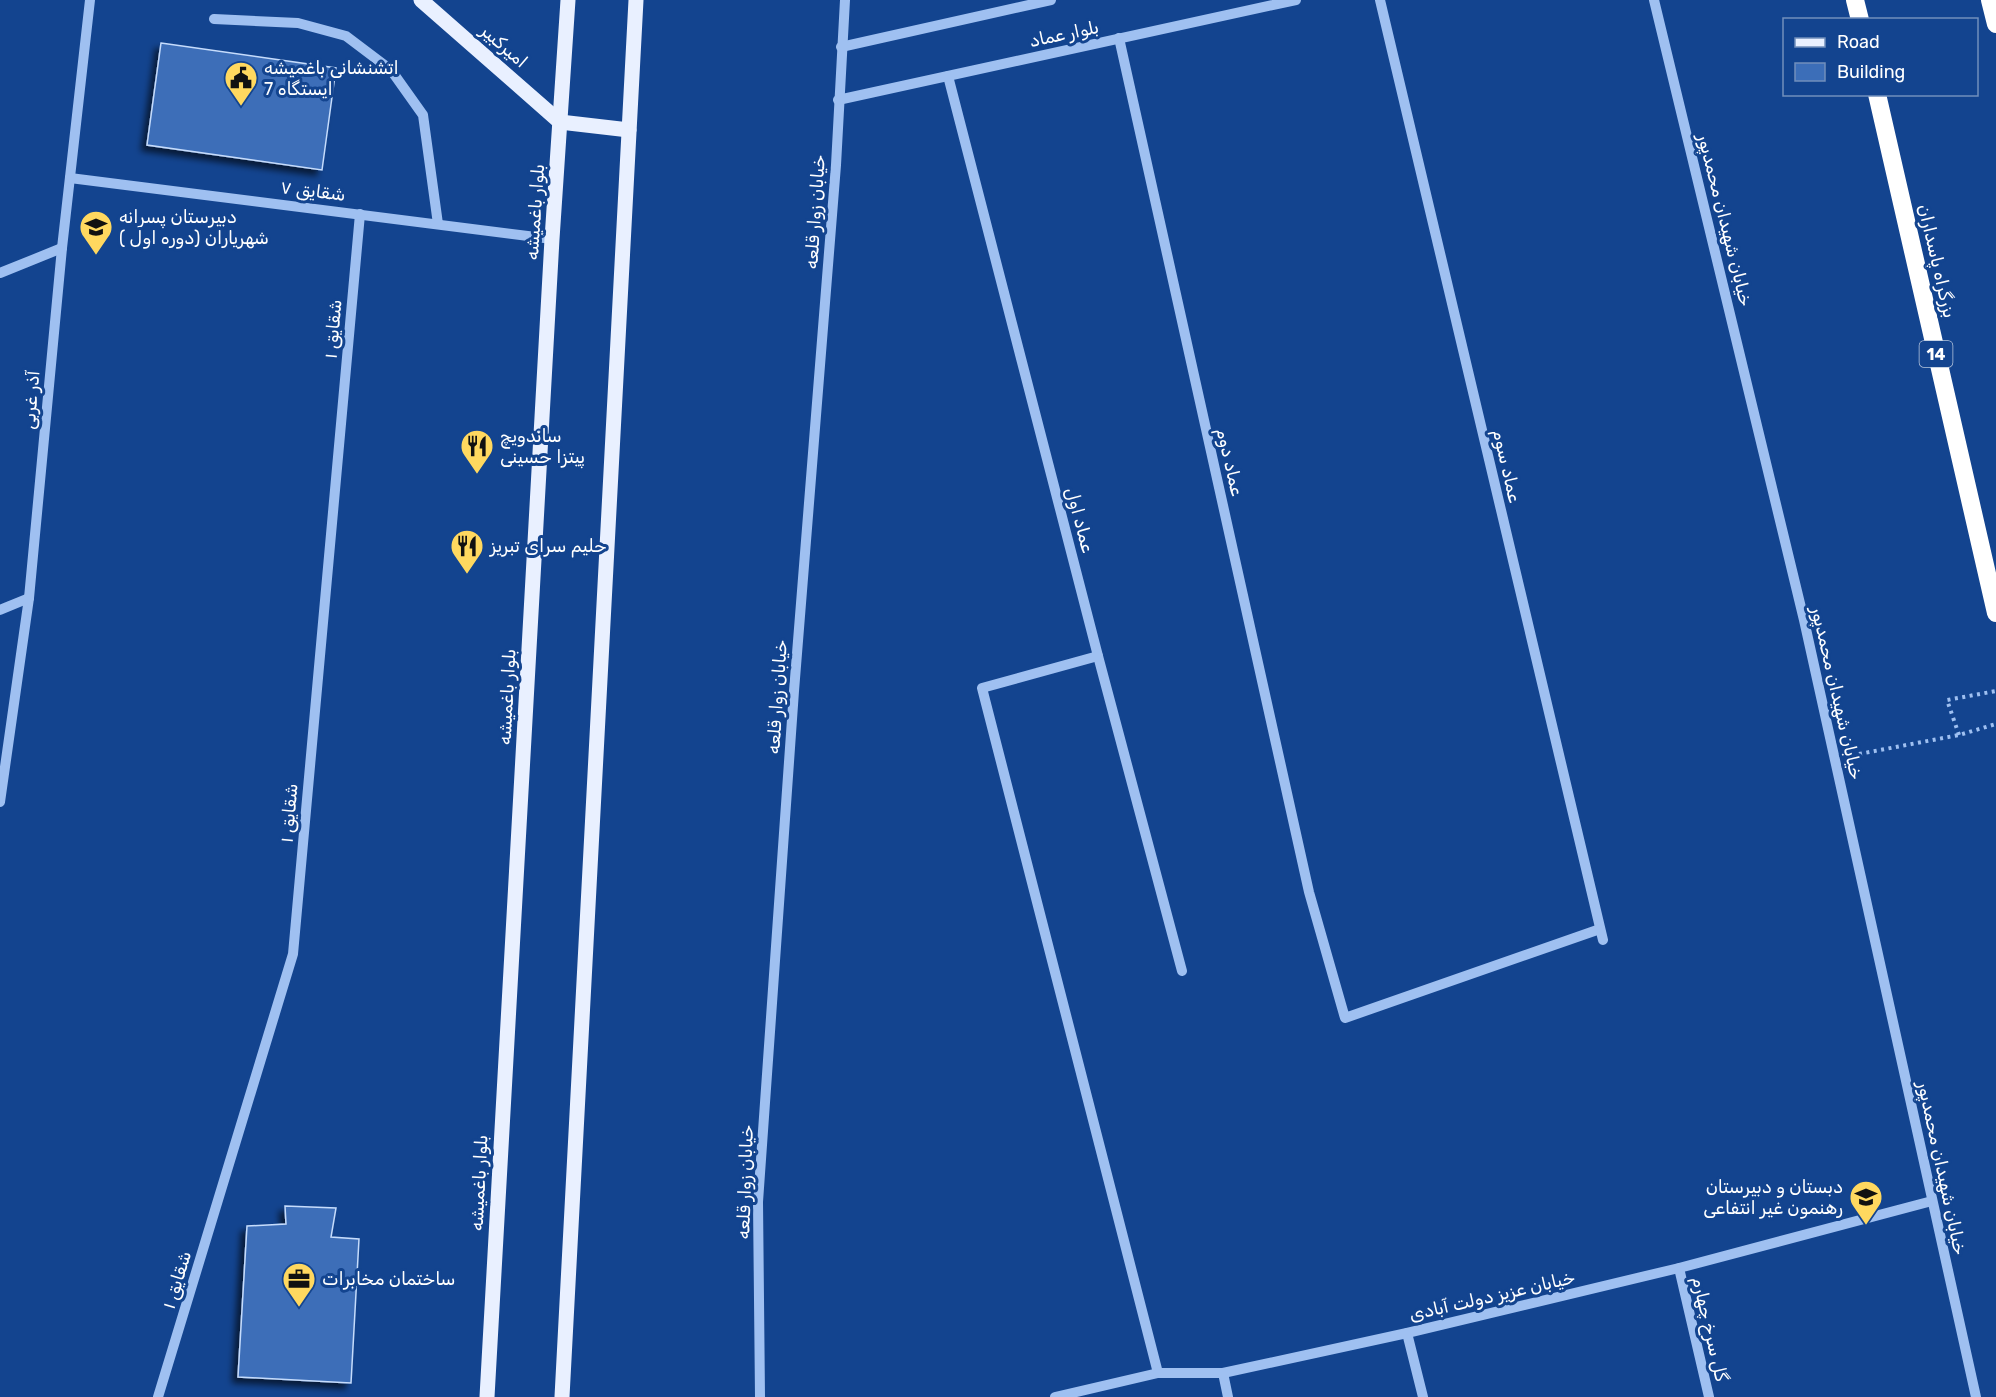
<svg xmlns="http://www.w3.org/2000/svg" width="1996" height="1397" viewBox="0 0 1996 1397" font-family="Rubik,'Noto Naskh Arabic',sans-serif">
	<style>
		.building { fill: #3c6eb8; stroke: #c6dcfc; stroke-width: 1.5; filter: url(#shadow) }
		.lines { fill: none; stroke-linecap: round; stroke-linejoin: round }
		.path { stroke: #9fc0f1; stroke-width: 4; stroke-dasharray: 3 4.5; stroke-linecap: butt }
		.minor { stroke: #9fc0f1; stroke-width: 10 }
		.major { stroke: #e9f0ff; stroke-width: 15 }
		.highway { stroke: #fff; stroke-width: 18 }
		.labels { text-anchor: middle; stroke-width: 6; stroke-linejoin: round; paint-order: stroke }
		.shield { fill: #13448f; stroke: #b8c7dd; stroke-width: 1.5 }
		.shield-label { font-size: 16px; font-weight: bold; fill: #fff }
		.street-label { font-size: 18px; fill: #fff; stroke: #13448f }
		.poi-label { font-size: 18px; fill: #fff; stroke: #13448f; text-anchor: start }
	</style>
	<defs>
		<filter id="shadow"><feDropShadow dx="-5.5" dy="5.5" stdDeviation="3" flood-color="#0009"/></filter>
	</defs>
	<rect width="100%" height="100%" fill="#13448f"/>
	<g class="building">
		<polygon points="161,43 336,68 322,170 147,145"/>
		<polygon points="285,1206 336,1208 331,1237 359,1239 351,1383 238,1377 247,1226 286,1224"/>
	</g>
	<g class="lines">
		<g class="path">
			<polyline points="1959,735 1947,700 1996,691"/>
			<polyline points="1859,754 1959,735 1996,724"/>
		</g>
		<g class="minor">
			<polyline points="1380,0 1603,940"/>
			<polyline points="1654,0 1804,620 1976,1397"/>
			<polyline points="214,19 298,23 346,36 391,70 423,115 438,224"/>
			<polyline points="1119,38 1309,892 1345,1018 1600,929"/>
			<polyline points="841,47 1051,0"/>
			<polyline points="948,76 1098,656 1182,971"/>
			<polyline points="838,100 1296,0"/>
			<polyline points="70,178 552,239"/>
			<polyline points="0,273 62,248"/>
			<polyline points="0,610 29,598"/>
			<polyline points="1098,656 982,688 1158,1373"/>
			<polyline points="0,802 29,598 62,248 90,0"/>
			<polyline points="1679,1268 1709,1397"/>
			<polyline points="1407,1333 1423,1397"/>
			<polyline points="1223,1373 1228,1397"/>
			<polyline points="158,1397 293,954 360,214"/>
			<polyline points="760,1397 758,1202 794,691 836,165 845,0"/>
			<polyline points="1055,1397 1158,1373 1223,1373 1407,1333 1679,1268 1932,1201"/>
		</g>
		<g class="major">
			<polyline points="421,0 560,122 629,130"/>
			<polyline points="487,1397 552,239 568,0"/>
			<polyline points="562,1397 636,0"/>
		</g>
		<g class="highway">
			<polyline points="1855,0 1860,20"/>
			<polyline points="1990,0 1996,24"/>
			<polyline points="1877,94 1996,613"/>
		</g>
	</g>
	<defs>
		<g id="civic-pin" transform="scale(1.725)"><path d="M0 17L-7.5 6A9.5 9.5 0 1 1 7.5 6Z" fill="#ffd85f" stroke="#13448f"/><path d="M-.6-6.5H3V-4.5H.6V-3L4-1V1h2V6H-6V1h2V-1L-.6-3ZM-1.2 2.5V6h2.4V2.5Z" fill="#111"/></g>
		<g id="school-pin" transform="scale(1.725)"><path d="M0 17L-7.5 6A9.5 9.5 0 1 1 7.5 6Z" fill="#ffd85f" stroke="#13448f"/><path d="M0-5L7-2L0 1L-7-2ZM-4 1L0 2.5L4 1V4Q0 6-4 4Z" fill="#111"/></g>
		<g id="restaurant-pin" transform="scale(1.725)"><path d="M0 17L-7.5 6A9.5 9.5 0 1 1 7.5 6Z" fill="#ffd85f" stroke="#13448f"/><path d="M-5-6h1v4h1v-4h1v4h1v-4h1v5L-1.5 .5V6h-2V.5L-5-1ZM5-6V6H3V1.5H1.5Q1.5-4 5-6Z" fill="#111"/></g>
		<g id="office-pin" transform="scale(1.725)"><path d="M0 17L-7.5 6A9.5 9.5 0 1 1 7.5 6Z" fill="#ffd85f" stroke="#13448f"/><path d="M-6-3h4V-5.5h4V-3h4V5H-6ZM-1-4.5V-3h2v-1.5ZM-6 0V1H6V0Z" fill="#111"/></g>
	</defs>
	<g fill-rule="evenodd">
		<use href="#civic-pin" x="241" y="78"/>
		<use href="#school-pin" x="96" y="227"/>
		<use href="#restaurant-pin" x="477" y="446"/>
		<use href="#restaurant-pin" x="467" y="546"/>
		<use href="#school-pin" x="1866" y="1197"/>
		<use href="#office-pin" x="299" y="1279"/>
	</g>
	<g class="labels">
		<rect class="shield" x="1919.5" y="341" width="33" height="26" rx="4.5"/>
		<g class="shield-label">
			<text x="1936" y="360">14</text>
		</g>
		<g class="street-label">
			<text transform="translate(1064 34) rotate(-12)" y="6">بلوار عماد</text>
			<text transform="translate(504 46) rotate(41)" y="6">امیرکبیر</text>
			<text transform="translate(313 191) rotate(7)" y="6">شقایق ۷</text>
			<text transform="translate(535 212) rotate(-86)" y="6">بلوار باغمیشه</text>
			<text transform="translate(815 212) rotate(-86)" y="6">خیابان زوار قلعه</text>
			<text transform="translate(1725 220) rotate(76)" y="6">خیابان شهیدان محمدپور</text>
			<text transform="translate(1937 261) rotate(77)" y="6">بزرگراه پاسداران</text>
			<text transform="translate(333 329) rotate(-85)" y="6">شقایق ۱</text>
			<text transform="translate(31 400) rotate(-85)" y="6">آذر غربی</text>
			<text transform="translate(1230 462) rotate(77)" y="6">عماد دوم</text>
			<text transform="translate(1507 466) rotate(77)" y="6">عماد سوم</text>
			<text transform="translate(1080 520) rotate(75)" y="6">عماد اول</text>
			<text transform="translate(1837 693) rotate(77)" y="6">خیابان شهیدان محمدپور</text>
			<text transform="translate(507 697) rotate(-87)" y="6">بلوار باغمیشه</text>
			<text transform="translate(777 697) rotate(-86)" y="6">خیابان زوار قلعه</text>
			<text transform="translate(289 813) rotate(-85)" y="6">شقایق ۱</text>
			<text transform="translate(1942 1168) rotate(78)" y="6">خیابان شهیدان محمدپور</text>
			<text transform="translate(745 1182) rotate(-88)" y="6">خیابان زوار قلعه</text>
			<text transform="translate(479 1183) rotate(-87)" y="6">بلوار باغمیشه</text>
			<text transform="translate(177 1280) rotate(-73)" y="6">شقایق ۱</text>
			<text transform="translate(1492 1296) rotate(-13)" y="6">خیابان عزیز دولت آبادی</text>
			<text transform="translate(1710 1329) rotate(77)" y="6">گل سرخ چهارم</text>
		</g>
		<g class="poi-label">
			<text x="264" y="74">اتشنشانی باغمیشه<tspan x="264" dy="21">ایستگاه 7</tspan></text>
			<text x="119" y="223">دبیرستان پسرانه<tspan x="119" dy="21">شهریاران (دوره اول )</tspan></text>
			<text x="500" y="442">ساندویچ<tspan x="500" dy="21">پیتزا حسینی</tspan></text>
			<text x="490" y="552">حلیم سرای تبریز</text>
			<text x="1843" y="1193" text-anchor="end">دبستان و دبیرستان<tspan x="1843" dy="21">رهنمون غیر انتفاعی</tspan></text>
			<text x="322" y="1285">ساختمان مخابرات</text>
		</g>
	</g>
	<rect x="1783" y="18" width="195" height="78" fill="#13448f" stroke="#718fbc" stroke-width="1.5"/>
	<rect x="1795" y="38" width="30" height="9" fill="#e9f0ff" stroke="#718fbc" stroke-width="1.5"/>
	<text x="1837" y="48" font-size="18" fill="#ffffff">Road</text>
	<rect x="1795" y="63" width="30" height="18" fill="#3c6eb8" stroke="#718fbc" stroke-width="1.5"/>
	<text x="1837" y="78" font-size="18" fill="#ffffff">Building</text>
</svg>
